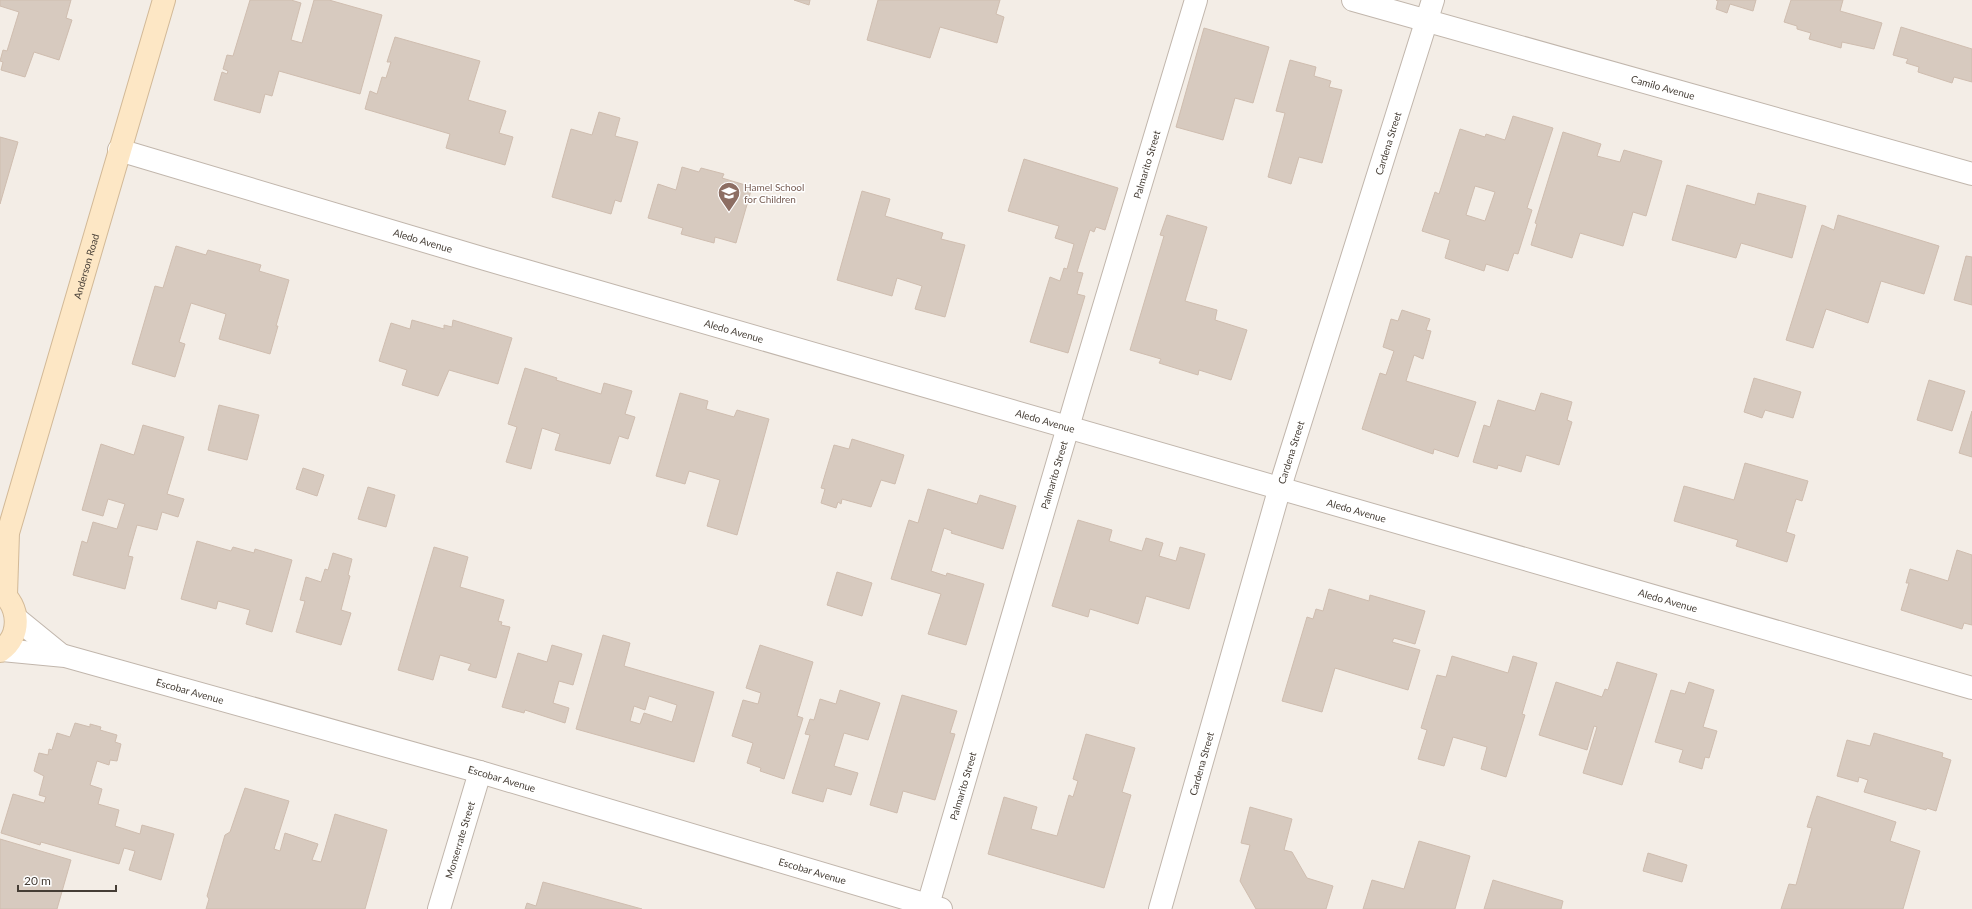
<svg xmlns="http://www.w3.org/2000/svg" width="1972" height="909" viewBox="0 0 1972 909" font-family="Lato,sans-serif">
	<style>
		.building { fill: #d7cabf; stroke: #cfbdaf; fill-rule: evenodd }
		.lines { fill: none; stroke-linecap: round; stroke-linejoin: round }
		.street-casing { stroke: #c1b6ac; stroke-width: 24 }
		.secondary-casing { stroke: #d2b997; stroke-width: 24 }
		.street { stroke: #fff; stroke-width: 22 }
		.secondary { stroke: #fde7c5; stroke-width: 22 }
		.labels { text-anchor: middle; stroke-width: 3; stroke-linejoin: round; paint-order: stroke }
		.street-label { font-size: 10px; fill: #453d35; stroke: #fff }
		.education-label { font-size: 10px; fill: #785e54; stroke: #fff; text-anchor: start }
	</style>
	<rect width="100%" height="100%" fill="#f3ede6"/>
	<g class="building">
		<polygon points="0,0 71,0 66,18 72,20 59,60 34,52 25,77 1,70 3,62 0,61 3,50 7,51 19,12 0,6"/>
		<polygon points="250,0 291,0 301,3 291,40 302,43 314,0 329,0 382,15 360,94 279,71 272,96 265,94 260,113 214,100 222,72 227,74 228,71 223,69 227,55 233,56"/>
		<polygon points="794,0 810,0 809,5"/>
		<polygon points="878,0 1000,0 996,14 1004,17 997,43 940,27 930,58 867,40"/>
		<polygon points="1716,0 1756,0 1753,11 1730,4 1727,13 1716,9 1718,1"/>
		<polygon points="1791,0 1843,0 1840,11 1882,23 1874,49 1842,42 1841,48 1809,39 1811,33 1797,29 1797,26 1784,22"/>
		<polygon points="1901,27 1972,49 1972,82 1954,77 1952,83 1918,72 1919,67 1906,63 1908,59 1893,55"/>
		<polygon points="1204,28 1269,47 1253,103 1235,98 1223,140 1176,127"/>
		<polygon points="395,37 480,61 468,100 506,111 499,133 513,137 505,165 446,148 450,134 365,109 370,91 377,94 382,77 386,78 391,62 387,62"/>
		<polygon points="1290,60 1316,67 1314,76 1331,81 1329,87 1342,90 1322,163 1299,157 1291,184 1268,177 1285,113 1276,111"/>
		<polygon points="599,112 620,118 615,136 638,142 621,202 615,200 611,214 552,197 571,129 592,135"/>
		<path d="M1513,116L1553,128L1527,208L1532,210L1518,254L1514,253L1508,271L1486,264L1484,271L1445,258L1450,240L1422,231L1435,192L1439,194L1460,129L1485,137L1486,134L1505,140ZM1475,186L1495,192L1485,221L1466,215Z"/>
		<polygon points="1563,132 1601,144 1597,156 1620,162 1624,150 1662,161 1646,216 1633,212 1623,246 1580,233 1572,258 1531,245 1537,224 1535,223"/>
		<polygon points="0,137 18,142 0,204"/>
		<polygon points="1024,159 1118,188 1105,230 1096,227 1094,232 1090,230 1077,272 1083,273 1077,294 1085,296 1068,353 1030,342 1050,277 1060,281 1064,268 1067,269 1074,244 1055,238 1059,226 1008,211"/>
		<polygon points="682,167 699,172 701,168 724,174 722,178 752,187 736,243 715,237 714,243 681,234 683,228 648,218 658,184 676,190"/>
		<polygon points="1687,185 1755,205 1758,193 1806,206 1792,258 1741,243 1736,258 1672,240"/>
		<polygon points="862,191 890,199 885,216 943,233 941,239 965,245 945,317 915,309 922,286 897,278 892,296 837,280"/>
		<polygon points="1167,215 1207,227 1185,301 1217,310 1215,320 1247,330 1231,380 1199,370 1198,375 1159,363 1161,359 1130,350 1164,236 1160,235"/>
		<polygon points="1838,215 1939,246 1924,294 1881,281 1868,323 1826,309 1813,348 1786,340 1822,225 1834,230"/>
		<polygon points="176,246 206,255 208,250 261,265 259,271 289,280 276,326 278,326 270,354 219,339 226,314 191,303 179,342 185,344 175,377 132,364 155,286 163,288"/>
		<polygon points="1966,256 1972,257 1972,305 1954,300"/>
		<polygon points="1402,310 1430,319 1426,330 1431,331 1423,359 1414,355 1406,381 1476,402 1458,457 1434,449 1433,454 1362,429 1380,373 1386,375 1394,351 1383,347 1391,319 1398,321"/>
		<polygon points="412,320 444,329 444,325 452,327 453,320 512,338 498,384 449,370 438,396 402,385 407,370 379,361 391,323 410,329"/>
		<polygon points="525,368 557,378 556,380 601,394 604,383 632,391 625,414 635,417 628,439 619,436 610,464 555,450 560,434 542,428 531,469 506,462 517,427 508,424"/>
		<polygon points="1754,378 1801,392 1793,418 1765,410 1762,418 1744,412"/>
		<polygon points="1929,380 1965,391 1952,431 1917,420"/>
		<polygon points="680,393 708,401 706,409 734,417 737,410 769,419 737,535 707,526 720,480 689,471 685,484 656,476"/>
		<polygon points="1541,393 1572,402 1567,420 1572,422 1559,465 1526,455 1521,472 1498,465 1497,469 1473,462 1484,425 1490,427 1498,400 1535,411"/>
		<polygon points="219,405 259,415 247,460 208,450"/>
		<polygon points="1972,411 1972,457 1959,453"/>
		<polygon points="143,425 184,437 167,494 184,499 178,517 162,512 157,530 137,525 128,556 133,557 125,589 73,575 82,541 87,543 93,522 117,529 125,504 108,499 103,516 82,510 101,444 134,455"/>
		<polygon points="852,439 904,455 895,484 881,480 871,507 842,499 841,504 838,502 836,508 821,503 825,489 821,488 834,445 849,449"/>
		<polygon points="1745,463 1808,481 1802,501 1796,499 1786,532 1795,535 1787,562 1736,546 1738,540 1674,521 1684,486 1734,500"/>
		<polygon points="303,468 324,475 317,496 296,489"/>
		<polygon points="368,487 395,495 386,527 358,519"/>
		<polygon points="928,489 977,504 980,495 1016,506 1003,549 951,533 952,531 944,528 931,571 946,576 947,573 984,584 966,645 928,634 941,594 891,579 909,520 918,523"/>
		<polygon points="1078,520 1112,530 1109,541 1142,551 1146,538 1163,543 1159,556 1176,561 1180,547 1205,554 1189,609 1146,596 1138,624 1090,609 1088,617 1052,606"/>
		<polygon points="197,541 231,551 233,547 254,553 255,549 292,560 272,632 246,624 250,610 218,601 216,609 181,599"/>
		<polygon points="434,547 468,557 460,587 504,600 498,621 502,622 501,625 510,627 496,678 468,670 471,664 440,655 433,680 398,670"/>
		<polygon points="1957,550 1972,555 1972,625 1964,623 1962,629 1901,610 1909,583 1906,583 1910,569 1948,581"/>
		<polygon points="333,553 352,559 348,575 350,576 341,610 351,613 341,645 296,632 305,601 300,600 306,577 321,582 325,569 328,570"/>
		<polygon points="837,572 872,583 862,616 827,605"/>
		<polygon points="1329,589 1369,601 1370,595 1425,611 1415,644 1394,638 1392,642 1420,650 1408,690 1335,668 1322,712 1282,701 1307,617 1313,619 1316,609 1323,611"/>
		<path d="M603,635L630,643L624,666L714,692L694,762L576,729ZM649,696L677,705L672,722L644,713L640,724L630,721L634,706L645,710Z"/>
		<polygon points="552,645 582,654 573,685 559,681 553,703 569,708 565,723 525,710 524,713 502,707 518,653 547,662"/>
		<polygon points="760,645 813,662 797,716 803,718 784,779 760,771 761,768 747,763 753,743 732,736 743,700 758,704 761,693 746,688"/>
		<polygon points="1452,656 1508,673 1513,656 1537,663 1522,714 1525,715 1506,777 1481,769 1487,747 1453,737 1444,766 1418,759 1427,730 1421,728 1437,675 1446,677"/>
		<polygon points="1617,662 1657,674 1622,785 1583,773 1597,727 1594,726 1587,750 1539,735 1556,682 1602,697 1605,689 1608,690"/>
		<polygon points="1689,682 1714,690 1703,727 1717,731 1709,758 1705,757 1702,769 1679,762 1683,750 1655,742 1671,690 1685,694"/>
		<polygon points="840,690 880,703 868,740 844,733 834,766 858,773 851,795 827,788 823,802 792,793 810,735 805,734 810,719 814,720 820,699 836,704"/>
		<polygon points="902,695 957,711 950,733 955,734 935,800 903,791 897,813 870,805"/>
		<polygon points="75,723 90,727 90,724 101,727 100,730 117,735 115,742 121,744 117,761 110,760 109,765 97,761 90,785 102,789 98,804 119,810 115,826 140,834 142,825 174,834 161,880 129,870 135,851 124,848 119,864 41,842 40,845 1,833 13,794 44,803 46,797 39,795 44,776 34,771 39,753 48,755 49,749 52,750 57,733 70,737"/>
		<polygon points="1874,733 1943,753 1942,757 1951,760 1936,811 1927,808 1926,810 1864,792 1868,780 1859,777 1858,782 1837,776 1847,740 1870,746"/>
		<polygon points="1086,734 1135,748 1122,792 1131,795 1104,888 988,854 1004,797 1037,807 1031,829 1057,836 1069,795 1073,797 1078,781 1073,779"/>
		<polygon points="245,788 289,801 274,849 280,851 285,833 318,844 312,860 321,862 335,814 387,830 365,909 206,909 209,899 207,896 225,835 230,832"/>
		<polygon points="1817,796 1896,822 1890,841 1920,851 1903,909 1781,909 1789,884 1796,885 1812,828 1807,827"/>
		<polygon points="1250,807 1292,819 1284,850 1292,852 1307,878 1333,886 1326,909 1256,909 1240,881 1250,845 1241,843"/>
		<polygon points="0,839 71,860 57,909 0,909"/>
		<polygon points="1419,841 1470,856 1455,909 1363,909 1372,880 1404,889"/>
		<polygon points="1648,853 1687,865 1682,882 1643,871"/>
		<polygon points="1493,880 1563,901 1561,909 1484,909"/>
		<polygon points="543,882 580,892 642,909 525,909 527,903 536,906"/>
	</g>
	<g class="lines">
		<g class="street-casing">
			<g id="street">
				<path id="s1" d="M1353,0L1972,174"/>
				<path id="s2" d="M119,150L485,259L1972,688"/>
				<polyline points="17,619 60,654"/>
				<path id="s3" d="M2,650L65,656L480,772L941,909"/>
				<path id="s4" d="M928,905L1078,393L1196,0"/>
				<path id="s5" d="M439,909L480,772"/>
				<path id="s6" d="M1160,909L1280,487L1433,0"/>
			</g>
		</g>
		<g class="secondary-casing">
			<g id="secondary">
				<path d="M0,591C20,606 22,636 0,651"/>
				<path id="s7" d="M6,595L8,533L164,0"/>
			</g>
		</g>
		<use href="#street" class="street"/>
		<use href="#secondary" class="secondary"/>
	</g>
	<defs>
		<g id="school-pin" transform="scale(1.15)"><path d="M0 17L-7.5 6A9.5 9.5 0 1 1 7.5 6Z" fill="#8d6e63" stroke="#fff"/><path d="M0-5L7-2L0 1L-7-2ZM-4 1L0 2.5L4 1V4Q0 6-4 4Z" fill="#fff"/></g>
	</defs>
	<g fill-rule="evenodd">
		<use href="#school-pin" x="729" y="193"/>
	</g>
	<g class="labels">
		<g class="street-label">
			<text dy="4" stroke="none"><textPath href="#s1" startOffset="322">Camilo Avenue</textPath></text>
			<text dy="4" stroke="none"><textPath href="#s6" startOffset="799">Cardena Street</textPath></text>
			<text dy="4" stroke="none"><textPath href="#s4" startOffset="772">Palmarito Street</textPath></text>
			<text dy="4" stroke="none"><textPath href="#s2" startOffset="317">Aledo Avenue</textPath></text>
			<text dy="4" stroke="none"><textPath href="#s7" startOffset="340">Anderson Road</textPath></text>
			<text dy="4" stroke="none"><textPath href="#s2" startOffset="641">Aledo Avenue</textPath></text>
			<text dy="4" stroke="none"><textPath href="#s2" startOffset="965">Aledo Avenue</textPath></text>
			<text dy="4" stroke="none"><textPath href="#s6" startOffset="475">Cardena Street</textPath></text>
			<text dy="4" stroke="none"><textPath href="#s4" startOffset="448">Palmarito Street</textPath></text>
			<text dy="4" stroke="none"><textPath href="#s2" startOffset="1289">Aledo Avenue</textPath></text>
			<text dy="4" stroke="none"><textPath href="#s2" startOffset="1613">Aledo Avenue</textPath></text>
			<text dy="4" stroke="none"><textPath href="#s3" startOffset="193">Escobar Avenue</textPath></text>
			<text dy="4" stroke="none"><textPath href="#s6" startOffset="151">Cardena Street</textPath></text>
			<text dy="4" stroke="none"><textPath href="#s3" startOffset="517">Escobar Avenue</textPath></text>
			<text dy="4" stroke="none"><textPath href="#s4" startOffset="124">Palmarito Street</textPath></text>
			<text dy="4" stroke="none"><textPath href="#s5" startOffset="72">Monserrate Street</textPath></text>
			<text dy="4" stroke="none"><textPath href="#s3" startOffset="841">Escobar Avenue</textPath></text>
		</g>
		<g class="education-label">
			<text x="744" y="191">Hamel School<tspan x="744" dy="12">for Children</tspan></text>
		</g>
	</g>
	<path d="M18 885v6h98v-6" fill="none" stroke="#453d35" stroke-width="2"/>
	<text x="24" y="885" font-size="12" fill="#453d35" stroke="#ffffff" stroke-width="3" paint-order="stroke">20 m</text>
</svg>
